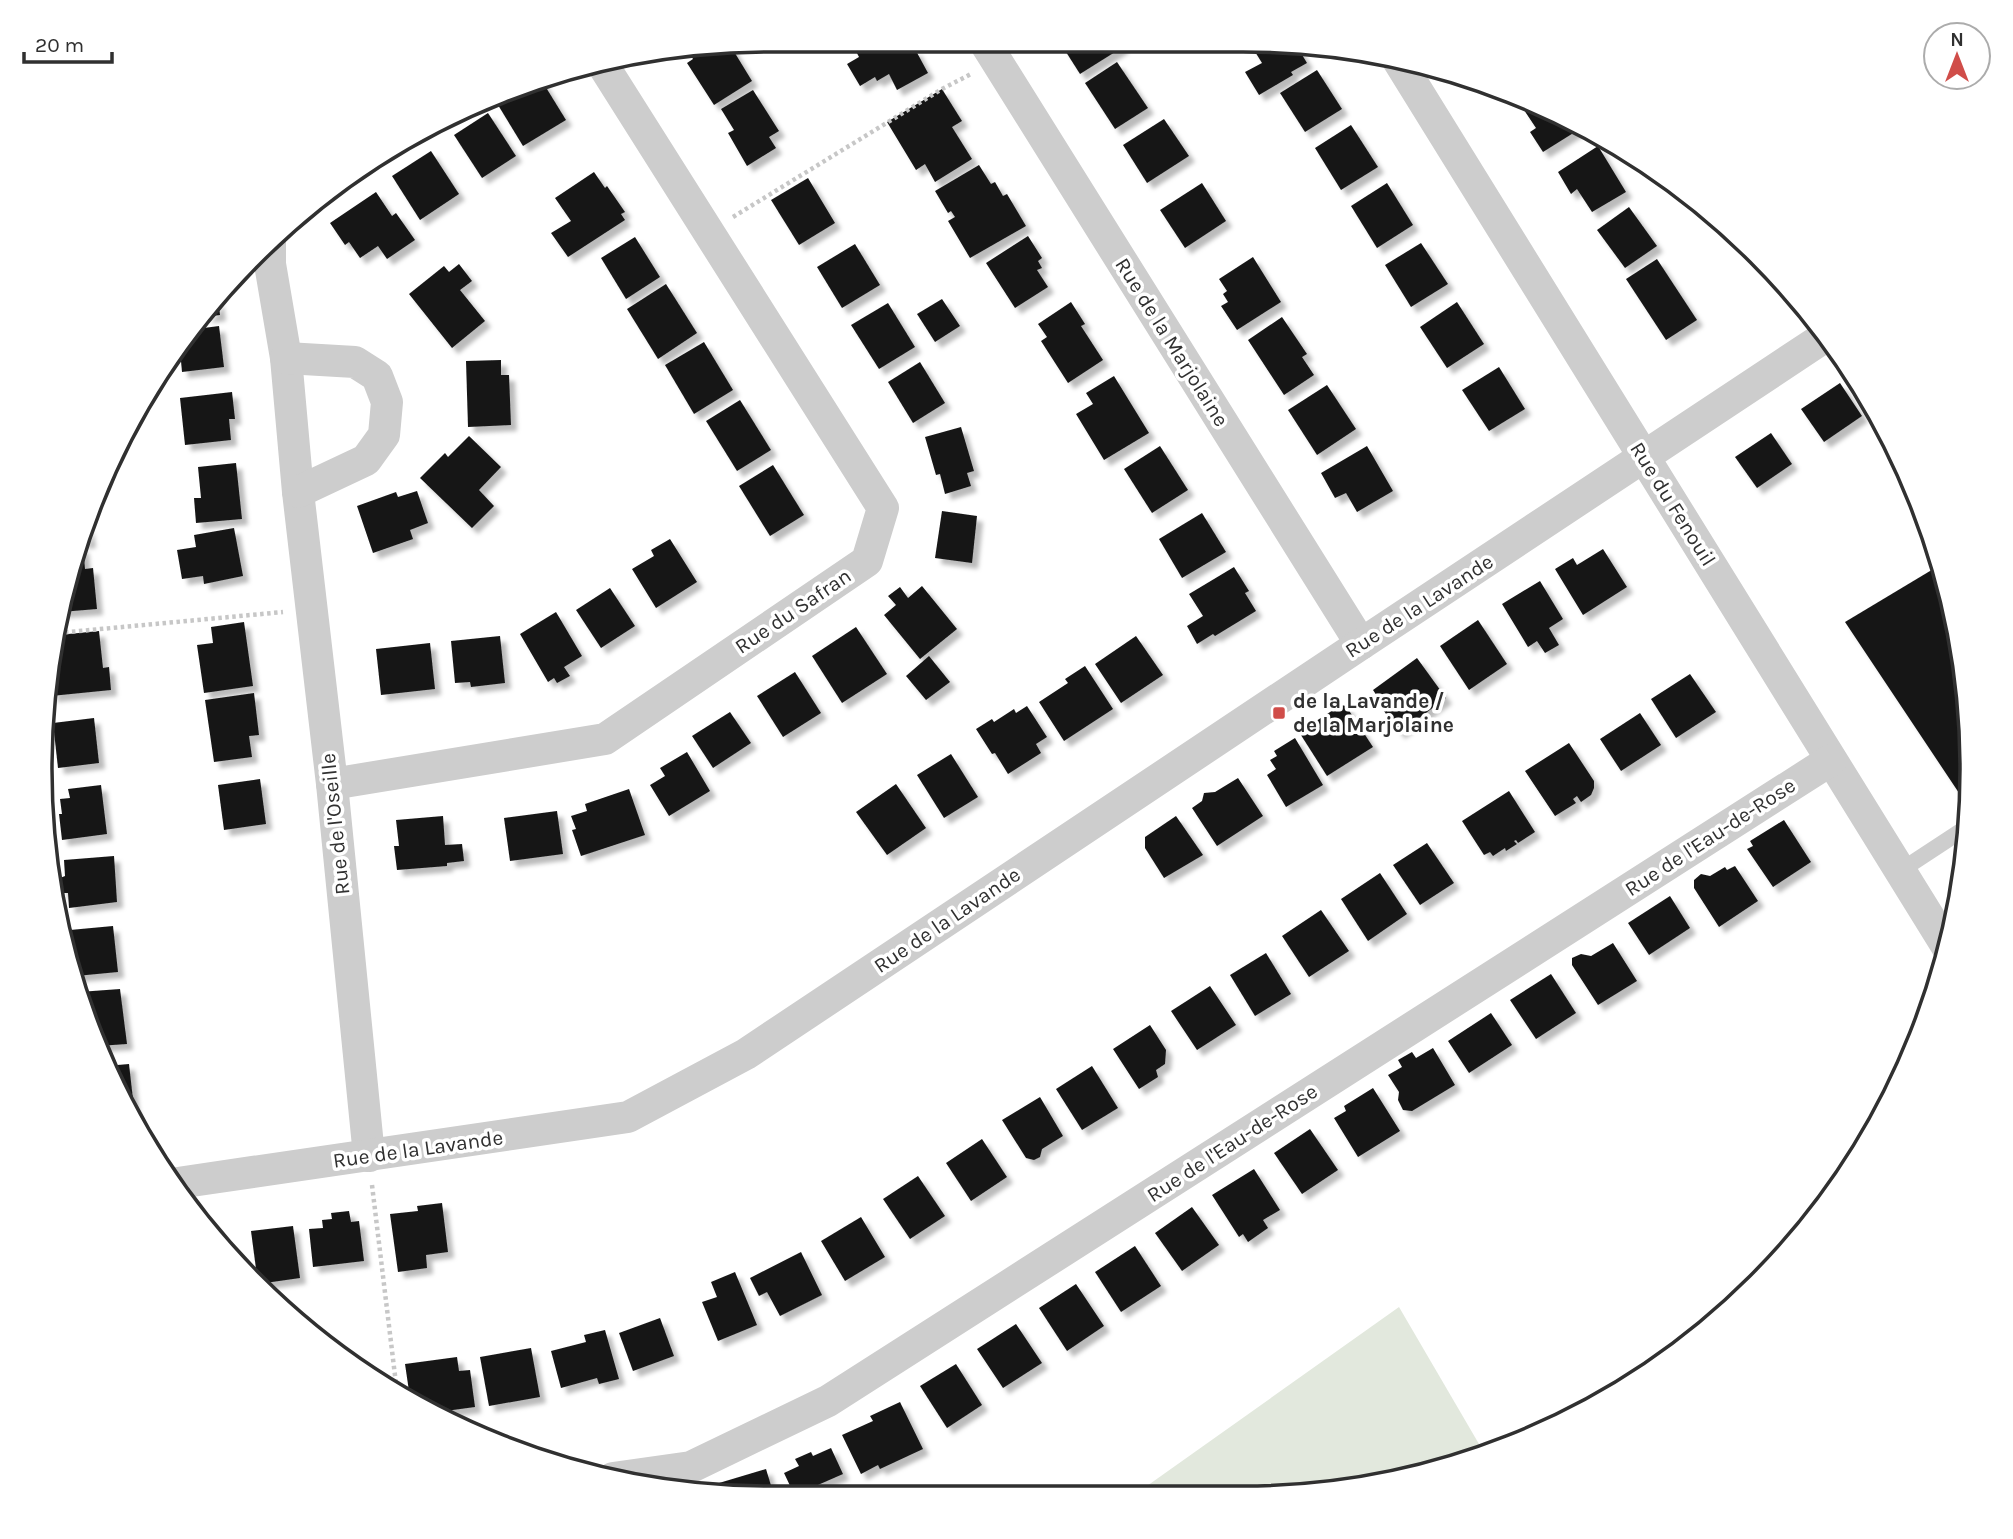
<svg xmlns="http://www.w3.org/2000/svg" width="2013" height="1539" viewBox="0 0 2013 1539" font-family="Karla,sans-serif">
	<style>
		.green { fill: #e2e8dd }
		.building { fill: #171717; filter: url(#shadow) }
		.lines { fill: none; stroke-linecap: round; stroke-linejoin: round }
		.path { stroke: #c7c7c7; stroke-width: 4.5; stroke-dasharray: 3.5 3.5; stroke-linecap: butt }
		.lane { stroke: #cdcdcd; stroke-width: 16 }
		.street { stroke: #cdcdcd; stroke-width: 32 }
		.poi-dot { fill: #d04d49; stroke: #fff; stroke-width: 2.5 }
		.labels { text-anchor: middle; stroke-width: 7; stroke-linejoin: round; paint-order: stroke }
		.street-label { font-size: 21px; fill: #303030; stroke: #fff }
		.poi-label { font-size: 21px; font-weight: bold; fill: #303030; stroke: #fff; text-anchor: start }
		.rim { fill: none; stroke: #303030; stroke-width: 3.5 }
	</style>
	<defs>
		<filter id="shadow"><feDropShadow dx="6" dy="6" stdDeviation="2" flood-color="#0004"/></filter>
	</defs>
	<rect width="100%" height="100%" fill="#fff"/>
	<polygon class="green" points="1399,1307 1486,1456 1478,1460 1338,1493 1137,1493"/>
	<g class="building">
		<polygon points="850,40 902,41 908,53 915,49 928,73 897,90 889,74 877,81 875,77 860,86 847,64 859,57"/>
		<polygon points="1059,41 1120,41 1123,47 1080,74"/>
		<polygon points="1249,42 1295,43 1307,63 1291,72 1293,75 1259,95 1245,72 1262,63"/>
		<polygon points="730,45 752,81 714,105 687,63 693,59 688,51"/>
		<polygon points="1117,62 1148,108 1115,129 1085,83"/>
		<polygon points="1317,70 1342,109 1305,132 1280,93"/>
		<polygon points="542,81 566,120 523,146 498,105 527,87"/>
		<polygon points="942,89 962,121 952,127 972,159 935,182 925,164 916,170 887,122"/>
		<polygon points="753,90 779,131 769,137 776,148 747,166 728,133 734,130 721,109"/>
		<polygon points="1535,104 1566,115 1583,127 1543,152 1530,132 1536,128 1524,110"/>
		<polygon points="488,113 516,156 482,178 454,135"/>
		<polygon points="1164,119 1189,156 1147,183 1123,145"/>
		<polygon points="1351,125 1378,167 1341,190 1315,148"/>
		<polygon points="1598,146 1626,192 1592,212 1577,189 1571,194 1558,172"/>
		<polygon points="431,151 459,194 420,220 392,176"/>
		<polygon points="979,165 991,184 995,182 1003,196 1007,194 1026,226 970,258 948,221 955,217 951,211 948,213 935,191"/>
		<polygon points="594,172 605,188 607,186 625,212 621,214 625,220 568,257 551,233 571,221 555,198"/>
		<polygon points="808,178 835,223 799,245 771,200"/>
		<polygon points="1202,183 1226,221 1185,248 1160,210"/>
		<polygon points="1387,183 1413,225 1377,248 1351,206"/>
		<polygon points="376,192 392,216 396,213 415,240 387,259 378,246 360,258 349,242 345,245 330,223"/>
		<polygon points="1629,207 1657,246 1625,268 1597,230"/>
		<polygon points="1028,236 1042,258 1038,261 1042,268 1037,270 1048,287 1015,308 986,263"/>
		<polygon points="635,237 660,277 626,299 601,258"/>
		<polygon points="1421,243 1448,284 1411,307 1385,265"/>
		<polygon points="855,244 880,285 842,308 817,267"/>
		<polygon points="1253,257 1281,302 1237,330 1221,306 1228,302 1223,294 1227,291 1219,279"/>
		<polygon points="1657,259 1697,320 1666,340 1626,279"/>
		<polygon points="459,264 472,281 460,290 485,321 452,348 409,294 444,266 449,272"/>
		<polygon points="666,284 697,333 658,359 627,309"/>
		<polygon points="942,299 960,326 935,342 917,314"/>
		<polygon points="218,300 220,315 205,317"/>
		<polygon points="1071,302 1085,324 1081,326 1103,360 1068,383 1041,341 1047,337 1038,324"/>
		<polygon points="1457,302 1484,344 1447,368 1420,327"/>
		<polygon points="888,303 915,347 879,369 851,325"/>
		<polygon points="1282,317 1307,354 1302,357 1314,375 1284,395 1248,340"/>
		<polygon points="219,326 224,367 182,372 180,350 196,329"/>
		<polygon points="704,342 733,390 694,414 665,365"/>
		<polygon points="501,360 501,375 509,375 511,425 468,427 466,361"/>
		<polygon points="920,362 945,403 913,423 888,382"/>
		<polygon points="1499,367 1525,409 1489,431 1462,390"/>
		<polygon points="1114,376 1149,433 1104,460 1076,414 1093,404 1086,393"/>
		<polygon points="1840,383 1862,416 1824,442 1801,409"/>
		<polygon points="1327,385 1356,429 1317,455 1288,410"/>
		<polygon points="232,392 235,419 229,419 231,440 185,445 180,398"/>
		<polygon points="740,400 771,450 737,471 706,421"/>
		<polygon points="961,427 974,471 967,473 971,486 945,494 940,474 936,475 925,437"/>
		<polygon points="1771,433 1792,464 1757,488 1735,457"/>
		<polygon points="469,436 501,467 479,490 494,506 472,528 420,478 445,453 448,457"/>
		<polygon points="1160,446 1188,490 1152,513 1124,469"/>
		<polygon points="1367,446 1393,491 1357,512 1346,493 1335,498 1321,473"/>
		<polygon points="236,463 242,519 196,523 194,498 201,498 198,467"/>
		<polygon points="773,465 804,515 770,536 739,486"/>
		<polygon points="417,491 428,523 410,530 413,539 373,553 357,506 396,492 398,497"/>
		<polygon points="942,511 977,516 972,563 935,558"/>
		<polygon points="1202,513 1226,552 1182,578 1159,539"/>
		<polygon points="88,526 90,542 81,543"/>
		<polygon points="234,528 243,576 204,584 203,576 182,579 177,550 196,547 194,535"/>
		<polygon points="670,539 697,582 656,608 632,569 654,556 651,550"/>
		<polygon points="79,547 83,547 85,569 93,568 97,609 61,612 65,581"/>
		<polygon points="1603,549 1627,587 1583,615 1555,569 1573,558 1577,565"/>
		<polygon points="1940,565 1959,628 1973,770 1969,808 1845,622"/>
		<polygon points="1234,567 1249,591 1245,593 1256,611 1215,636 1213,634 1197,644 1187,626 1203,616 1189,594"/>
		<polygon points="1540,581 1563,619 1549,628 1559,645 1545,653 1537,641 1528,647 1502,604"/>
		<polygon points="922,586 957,629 920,659 884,615 896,605 888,596 900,587 908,598"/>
		<polygon points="610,588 635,626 601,648 576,610"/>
		<polygon points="556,612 582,656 564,667 570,676 557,683 554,678 548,682 520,634"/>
		<polygon points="1478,620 1507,664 1469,690 1440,646"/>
		<polygon points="244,622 253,686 204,693 197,645 213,643 211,627"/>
		<polygon points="856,627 887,674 842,703 812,656"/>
		<polygon points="99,631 103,668 109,667 111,690 51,696 58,635"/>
		<polygon points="500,636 505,683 471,687 470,682 455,683 451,641"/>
		<polygon points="1136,636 1163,675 1121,703 1095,664"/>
		<polygon points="430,643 435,689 381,695 376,649"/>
		<polygon points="929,656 950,682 926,700 906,676"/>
		<polygon points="1417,658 1446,698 1399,733 1384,711 1385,708 1373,690"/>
		<polygon points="1085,666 1113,709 1064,741 1039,702 1068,683 1065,679"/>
		<polygon points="795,672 821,713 783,737 757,696"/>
		<polygon points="1690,674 1716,712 1676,738 1651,699"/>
		<polygon points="254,693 259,735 249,736 252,757 214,762 205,700"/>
		<polygon points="1341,705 1346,706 1373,747 1327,776 1299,732"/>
		<polygon points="1027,706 1047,737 1036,744 1041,753 1008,774 995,753 992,754 976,729 992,719 994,722 1014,709 1016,713"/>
		<polygon points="730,712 751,743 713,768 692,736"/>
		<polygon points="1640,713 1661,745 1621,771 1600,739"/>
		<polygon points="94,718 99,763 58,768 53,723"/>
		<polygon points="1295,738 1323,785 1286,807 1267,775 1276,769 1270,760 1277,756 1274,751"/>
		<polygon points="1569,743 1594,781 1594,788 1591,795 1581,802 1577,796 1573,799 1576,803 1555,816 1525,771"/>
		<polygon points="687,752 710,791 669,816 650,785 665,776 660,768"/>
		<polygon points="951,754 978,797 944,818 917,775"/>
		<polygon points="1238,778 1263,816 1217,846 1192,808 1202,801 1204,793 1215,792"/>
		<polygon points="260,779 266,824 224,830 218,785"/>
		<polygon points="896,784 926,828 887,855 856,812"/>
		<polygon points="101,785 107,834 62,840 59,814 62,814 60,799 70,798 68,789"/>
		<polygon points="629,789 645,835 581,856 572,830 576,829 571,816 587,811 585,804"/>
		<polygon points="1509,791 1535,832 1518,843 1516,840 1514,841 1517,844 1506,851 1505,848 1493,856 1490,852 1484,855 1462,821"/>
		<polygon points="557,811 563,854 510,861 504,818"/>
		<polygon points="443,816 445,845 462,844 464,861 447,863 447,866 397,870 394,846 399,846 396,820"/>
		<polygon points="1176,816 1203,855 1164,878 1145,848 1145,837"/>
		<polygon points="1784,820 1811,862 1773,887 1747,849 1753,846 1750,841"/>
		<polygon points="1427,843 1454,883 1420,905 1393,865"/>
		<polygon points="114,856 117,902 69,908 68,893 62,893 60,878 65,876 64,860"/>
		<polygon points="1735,866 1758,901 1719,927 1694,888 1694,880 1701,874 1710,876 1725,867 1727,870"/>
		<polygon points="1380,873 1407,914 1368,941 1341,899"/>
		<polygon points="1670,896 1690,928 1649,955 1628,923"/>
		<polygon points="1321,910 1349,951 1309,977 1282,936"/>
		<polygon points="113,926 118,972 76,976 74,965 70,964 69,950 73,949 70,930"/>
		<polygon points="1613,943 1637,981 1598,1005 1572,965 1572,958 1581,954 1591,956"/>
		<polygon points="1266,953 1291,994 1255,1016 1230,975"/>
		<polygon points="1551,974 1576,1013 1536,1039 1510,1000"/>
		<polygon points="1210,986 1236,1025 1197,1050 1171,1011"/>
		<polygon points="120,989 127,1044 98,1046 79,992"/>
		<polygon points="1491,1013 1512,1045 1469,1073 1448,1041"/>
		<polygon points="1150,1025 1166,1050 1165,1064 1156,1070 1158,1077 1139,1089 1113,1049"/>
		<polygon points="1433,1048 1455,1085 1412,1111 1403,1110 1398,1100 1399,1092 1388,1075 1402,1067 1398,1060 1412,1052 1416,1058"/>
		<polygon points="129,1064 135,1117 130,1117 115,1092 106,1066"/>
		<polygon points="1092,1066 1118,1108 1082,1130 1056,1089"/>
		<polygon points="1373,1088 1400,1131 1358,1157 1334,1118 1346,1111 1344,1106"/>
		<polygon points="1040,1097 1063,1136 1042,1149 1040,1157 1034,1160 1026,1158 1002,1120"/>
		<polygon points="1310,1129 1338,1170 1302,1194 1274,1153"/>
		<polygon points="982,1139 1007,1177 971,1201 946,1163"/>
		<polygon points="1254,1169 1280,1210 1263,1220 1268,1228 1248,1242 1243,1234 1239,1237 1212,1195"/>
		<polygon points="918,1176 945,1216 910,1239 883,1199"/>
		<polygon points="442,1203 448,1252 426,1255 427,1268 398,1272 390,1214 418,1211 417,1206"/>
		<polygon points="1192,1207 1219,1245 1182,1271 1155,1233"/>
		<polygon points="349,1211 351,1222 359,1221 364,1261 313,1267 309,1229 323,1228 322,1220 332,1219 331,1213"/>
		<polygon points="861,1217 885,1257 845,1281 821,1241"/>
		<polygon points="293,1226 300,1278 258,1284 251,1231"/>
		<polygon points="1135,1246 1161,1286 1121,1312 1095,1272"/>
		<polygon points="801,1252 822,1295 780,1316 767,1292 759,1296 750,1278"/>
		<polygon points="735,1272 757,1325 718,1341 702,1302 717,1297 711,1282"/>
		<polygon points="1076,1284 1104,1326 1067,1351 1039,1308"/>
		<polygon points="660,1318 674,1356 633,1371 619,1333"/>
		<polygon points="1016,1324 1042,1363 1003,1388 977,1349"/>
		<polygon points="605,1330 619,1379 599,1384 597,1378 561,1388 551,1351 586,1342 584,1335"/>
		<polygon points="531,1348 540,1397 489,1406 480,1357"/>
		<polygon points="457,1357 459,1371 470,1370 475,1407 438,1412 410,1398 405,1364"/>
		<polygon points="956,1364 982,1405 947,1428 920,1386"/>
		<polygon points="382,1374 384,1386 365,1376"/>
		<polygon points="900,1402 923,1449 880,1469 878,1465 861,1474 842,1435 873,1421 870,1416"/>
		<polygon points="831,1448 843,1474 811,1488 813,1492 793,1492 784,1473 799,1466 795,1459 811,1452 813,1456"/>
		<polygon points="766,1469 773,1492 712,1492 709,1486"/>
	</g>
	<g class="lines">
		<g class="path">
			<polyline points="733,217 942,89 971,74"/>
			<polyline points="58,633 283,612"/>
			<polyline points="372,1185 397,1392"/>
		</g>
		<polyline class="lane" points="1900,871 1967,827"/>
		<g class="street">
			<polyline points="984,41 1361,644"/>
			<polyline points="1398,60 1948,948"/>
			<polyline points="270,241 270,264 286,358 298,492 332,784 369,1156"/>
			<polyline points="286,358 355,362 377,376 387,402 384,435 366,460 298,492"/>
			<polyline points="332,784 605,739 867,561 883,508 601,62"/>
			<polyline points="171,1184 628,1117 746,1054 1361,644 1826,336"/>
			<polyline points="613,1478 691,1467 828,1401 1831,760"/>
		</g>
	</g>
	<rect class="poi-dot" x="1272" y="706" width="14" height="14" rx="3.5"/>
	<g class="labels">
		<g class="street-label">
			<text transform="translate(1172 342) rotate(58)" y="7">Rue de la Marjolaine</text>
			<text transform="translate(1673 504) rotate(58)" y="7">Rue du Fenouil</text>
			<text transform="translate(1419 606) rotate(-33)" y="7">Rue de la Lavande</text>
			<text transform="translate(793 611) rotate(-34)" y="7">Rue du Safran</text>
			<text transform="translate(335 824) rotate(-96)" y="7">Rue de l'Oseille</text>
			<text transform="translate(1710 837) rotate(-33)" y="7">Rue de l'Eau-de-Rose</text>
			<text transform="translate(947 920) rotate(-34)" y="7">Rue de la Lavande</text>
			<text transform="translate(1232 1143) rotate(-33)" y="7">Rue de l'Eau-de-Rose</text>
			<text transform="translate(418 1149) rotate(-8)" y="7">Rue de la Lavande</text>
		</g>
		<g class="poi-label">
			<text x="1293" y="708">de la Lavande /<tspan x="1293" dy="24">de la Marjolaine</tspan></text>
		</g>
	</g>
	<path d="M0 0H2013V1539H0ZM769 52H1243A717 717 0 0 1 1960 769V769A717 717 0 0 1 1243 1486H769A717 717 0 0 1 52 769V769A717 717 0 0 1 769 52Z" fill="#fff" fill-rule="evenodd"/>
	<path class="rim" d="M769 52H1243A717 717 0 0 1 1960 769V769A717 717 0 0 1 1243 1486H769A717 717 0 0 1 52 769V769A717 717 0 0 1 769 52Z"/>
	<g transform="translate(1957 56)"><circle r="33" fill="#ffffff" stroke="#acacac" stroke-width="2"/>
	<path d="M0-5L12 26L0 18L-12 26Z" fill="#d04d49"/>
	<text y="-10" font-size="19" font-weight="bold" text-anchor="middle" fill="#303030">N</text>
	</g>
	<path d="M24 52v10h88v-10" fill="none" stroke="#303030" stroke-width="3.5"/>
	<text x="35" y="52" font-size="21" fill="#303030" stroke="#ffffff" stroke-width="5" paint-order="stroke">20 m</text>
</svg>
